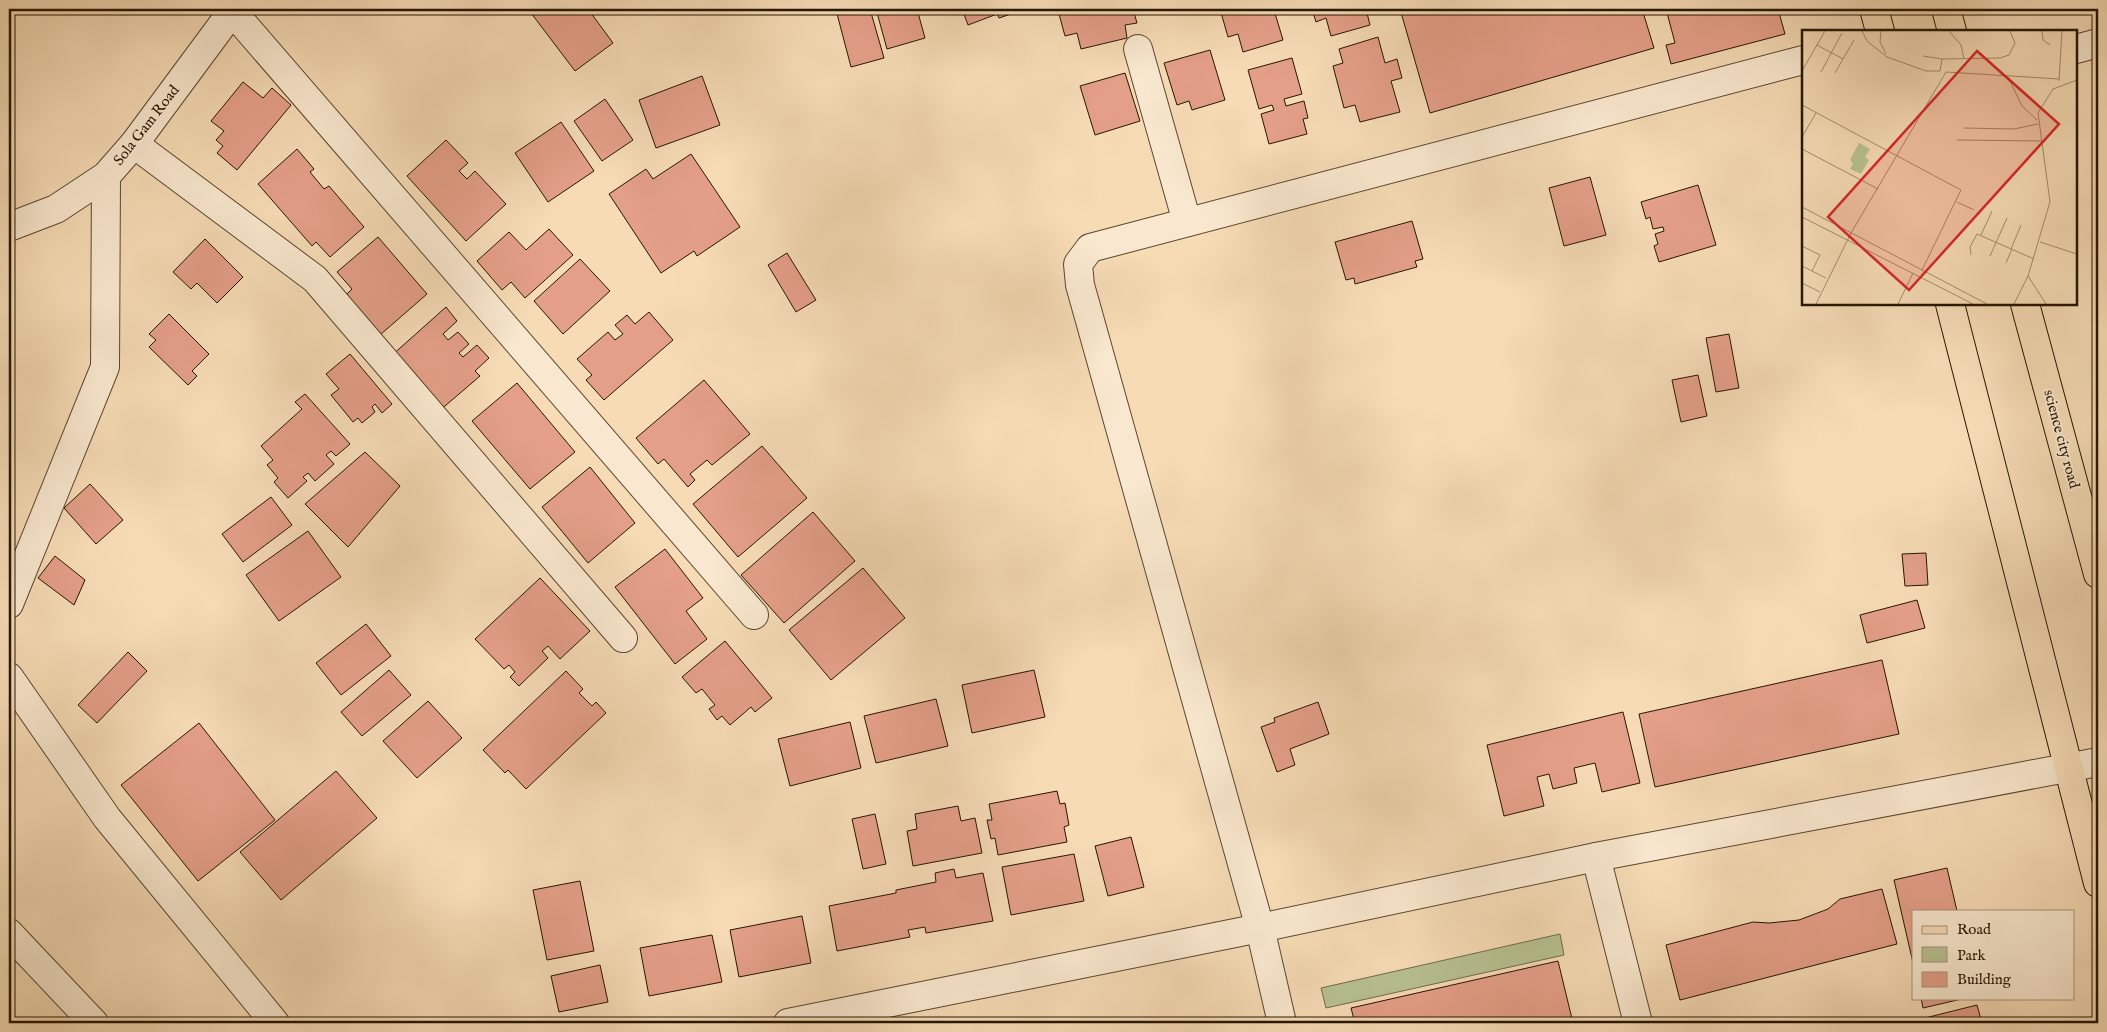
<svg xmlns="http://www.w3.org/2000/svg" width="2107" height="1032" viewBox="0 0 2107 1032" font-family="'IM FELL English',serif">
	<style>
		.green { fill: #b8c191; stroke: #6f6c4a }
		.building { fill: #e49f88; stroke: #261602 }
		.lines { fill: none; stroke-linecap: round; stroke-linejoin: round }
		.minor-casing { stroke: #5a472f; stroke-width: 30 }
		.major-casing { stroke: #261602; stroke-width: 30 }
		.minor { stroke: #f9e8cf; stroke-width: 28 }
		.major { stroke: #f6dbb5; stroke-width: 28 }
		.labels { text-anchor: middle; stroke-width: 4; stroke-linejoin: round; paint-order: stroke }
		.street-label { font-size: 15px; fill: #261602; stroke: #f9e8cf }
		.inset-road { fill: none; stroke: #a38c6d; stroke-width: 1 }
		.view { fill: #d62828; fill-opacity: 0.15; stroke: #d62828; stroke-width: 2.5 }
		.inset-edge { fill: none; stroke: #261602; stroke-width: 2.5 }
	</style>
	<rect width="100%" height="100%" fill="#f6dbb5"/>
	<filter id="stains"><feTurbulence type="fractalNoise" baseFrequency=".004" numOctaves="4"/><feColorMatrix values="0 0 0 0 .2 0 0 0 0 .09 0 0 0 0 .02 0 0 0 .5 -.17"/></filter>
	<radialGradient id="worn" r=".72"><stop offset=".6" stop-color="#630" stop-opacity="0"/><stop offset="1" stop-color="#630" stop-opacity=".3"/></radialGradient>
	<polygon class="green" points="1560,934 1564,955 1326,1008 1321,988"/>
	<g class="building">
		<polygon points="528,9 588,9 613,43 575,71"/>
		<polygon points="870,9 884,58 851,67 836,10"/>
		<polygon points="876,9 917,9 925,38 887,49"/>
		<polygon points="962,9 1026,9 999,18 997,14 968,25"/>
		<polygon points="1082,9 1133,9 1137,23 1125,25 1127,38 1081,49 1077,33 1065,36 1059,14"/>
		<polygon points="1220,9 1278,9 1274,10 1283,40 1243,52 1238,34 1228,37"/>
		<polygon points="1312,9 1366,9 1370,25 1331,36 1326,18 1316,22"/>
		<polygon points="1400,9 1642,9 1654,48 1430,113"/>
		<polygon points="1666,9 1778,9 1785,34 1671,64 1666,45 1675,43"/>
		<polygon points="1378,37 1385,63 1397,59 1402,78 1391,81 1400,112 1360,122 1355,105 1344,108 1333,66 1343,63 1339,49"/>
		<polygon points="1210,50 1225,100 1192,110 1189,101 1177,105 1164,63"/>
		<polygon points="1292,58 1302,94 1284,99 1286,106 1304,101 1308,118 1303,119 1307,134 1269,144 1261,114 1274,110 1272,105 1259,109 1248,70"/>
		<polygon points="1125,73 1140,121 1095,135 1080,86"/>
		<polygon points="702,76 720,125 656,148 639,100"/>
		<polygon points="243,82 263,98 272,88 291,105 237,170 217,153 223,146 216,140 224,131 211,121"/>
		<polygon points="605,99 633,140 602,161 574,121"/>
		<polygon points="561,122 594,171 548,202 515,153"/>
		<polygon points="446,140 468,163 459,171 467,179 475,171 506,204 466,241 407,176"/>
		<polygon points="297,149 314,169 310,172 324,189 329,186 364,227 330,257 316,242 312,246 258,184"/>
		<polygon points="691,154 740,227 697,256 694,251 661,273 609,194 646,169 653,179"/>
		<polygon points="1590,177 1606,235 1564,246 1549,188"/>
		<polygon points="1698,185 1716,245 1659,262 1654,246 1658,244 1655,234 1664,231 1663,227 1653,229 1650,217 1646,219 1641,202"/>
		<polygon points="1412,221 1423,259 1415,261 1417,267 1355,284 1354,278 1346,280 1335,242"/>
		<polygon points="549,229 573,255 525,298 511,282 502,290 477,261 509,232 526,250"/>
		<polygon points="378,237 427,294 380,335 346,295 352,289 337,272"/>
		<polygon points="205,239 243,277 217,303 197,283 191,289 173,272"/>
		<polygon points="787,253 816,300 796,312 768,265"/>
		<polygon points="580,259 610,291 563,334 534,301"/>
		<polygon points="446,307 457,321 443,334 448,340 458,332 469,344 459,353 463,357 477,345 489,358 475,371 480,376 438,412 423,394 428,389 409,367 403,372 390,357"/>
		<polygon points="649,312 673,340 604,400 586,380 592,375 577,359 608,332 615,340 623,334 615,325 627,315 635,324"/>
		<polygon points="169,314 209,354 192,371 197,376 188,385 149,347 156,340 149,334"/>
		<polygon points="1729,334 1739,388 1716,392 1706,338"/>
		<polygon points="350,354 392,404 382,413 375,404 372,407 375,412 362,423 358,418 353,422 331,395 339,389 326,374"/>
		<polygon points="1698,375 1707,416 1681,422 1672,380"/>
		<polygon points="704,380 750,434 712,465 707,460 690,474 695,480 688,487 664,459 658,464 636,438"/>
		<polygon points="517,383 575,452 530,489 472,421"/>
		<polygon points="305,394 350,444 336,456 331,451 326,455 334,464 315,481 308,473 303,477 307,481 288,498 274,482 278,478 267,465 273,460 261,446 302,409 295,402"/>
		<polygon points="762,446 807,498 738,557 693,504"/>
		<polygon points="365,452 400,486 348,547 305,504"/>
		<polygon points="590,467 635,523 588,563 542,507"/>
		<polygon points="90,484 123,520 96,544 64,508"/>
		<polygon points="271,497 292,525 243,562 222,534"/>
		<polygon points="813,512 855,561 784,623 741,575"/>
		<polygon points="308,531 341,577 279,621 246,575"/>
		<polygon points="665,549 703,598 686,611 707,639 675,664 615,587"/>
		<polygon points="1926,553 1928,585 1905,586 1902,554"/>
		<polygon points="55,556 85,580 74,605 38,578"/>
		<polygon points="863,568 905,618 831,680 789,630"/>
		<polygon points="540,578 590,631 560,659 548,646 542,651 548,658 519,686 510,677 515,672 509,665 504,669 475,639"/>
		<polygon points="1917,600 1925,628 1867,643 1860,615"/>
		<polygon points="366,624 391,656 341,695 316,663"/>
		<polygon points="725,641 772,698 755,712 751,707 730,725 722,716 717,720 709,709 715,705 702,689 696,693 682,677"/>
		<polygon points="128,652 147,671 97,723 78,705"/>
		<polygon points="1882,660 1899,734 1655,787 1639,714"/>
		<polygon points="389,670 411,695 362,736 341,712"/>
		<polygon points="1034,670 1045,717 972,733 962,685"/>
		<polygon points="566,671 583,689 579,693 592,706 596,702 606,713 526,789 508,770 505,773 483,750"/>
		<polygon points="936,699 948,746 876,763 864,716"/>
		<polygon points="428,701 462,738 417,778 383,741"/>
		<polygon points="1318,702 1329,734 1290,749 1295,765 1277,772 1261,727 1275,722 1274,718"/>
		<polygon points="1623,712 1640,783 1602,792 1595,763 1574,768 1577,783 1553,789 1549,774 1537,777 1544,806 1504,816 1487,745"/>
		<polygon points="850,722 861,768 790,786 778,739"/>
		<polygon points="199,723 275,820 198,881 121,785"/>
		<polygon points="336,771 377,818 281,900 240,852"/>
		<polygon points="1057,791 1060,804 1065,803 1069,825 1064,827 1067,842 998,855 995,838 991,839 987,820 992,820 989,804"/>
		<polygon points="958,806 961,821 975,818 982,853 913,866 907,831 917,829 915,814"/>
		<polygon points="875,814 886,864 863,869 852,819"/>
		<polygon points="1131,837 1144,887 1108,896 1095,846"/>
		<polygon points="1074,854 1084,901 1011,915 1002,867"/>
		<polygon points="1947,868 1957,911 1913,911 1913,963 1894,880"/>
		<polygon points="954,869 956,878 983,873 993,921 926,933 925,927 908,930 910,937 837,951 829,906 896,893 896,890 936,882 935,873"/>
		<polygon points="580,881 594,951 547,960 533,890"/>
		<polygon points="1882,889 1897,944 1680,1000 1666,945 1753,922 1769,923 1799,920 1828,909 1840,899"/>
		<polygon points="802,916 811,963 739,977 730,930"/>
		<polygon points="712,935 722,982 649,996 640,948"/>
		<polygon points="1558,961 1573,1023 1355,1023 1351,1008"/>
		<polygon points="600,965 608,1002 559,1012 551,976"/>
		<polygon points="1921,998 1966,998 1923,1008"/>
		<polygon points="1977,1005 1982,1023 1922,1023 1921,1019"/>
	</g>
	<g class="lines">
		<g class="minor-casing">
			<g id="minor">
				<polyline points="232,11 754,615"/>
				<polyline points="1138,49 1187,222"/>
				<polyline points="2076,49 2098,43"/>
				<polyline points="134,144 315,279 623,638"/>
				<polyline points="9,227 56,209 106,176 134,144 234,9"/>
				<polyline points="9,604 105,367 106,176"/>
				<polyline points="9,677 107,818 275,1023"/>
				<polyline points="1596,857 1638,1023"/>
				<polyline points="9,933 94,1023"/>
				<polyline points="788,1023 1260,928 1596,857 2098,762"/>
				<polyline points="1282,1023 1260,928 1080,285 1078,264 1090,248 1803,60"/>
			</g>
		</g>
		<g class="major-casing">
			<g id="major">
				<polyline points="1874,9 1880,31"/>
				<polyline points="1946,9 1952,31"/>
				<polyline points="1950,304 2098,883"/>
				<polyline points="2025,304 2098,574"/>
			</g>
		</g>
		<use href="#minor" class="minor"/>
		<use href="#major" class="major"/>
	</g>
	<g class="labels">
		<g class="street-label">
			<text transform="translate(146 125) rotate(-52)" y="5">Sola Gam Road</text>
			<text transform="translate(2062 439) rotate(75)" y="5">science city road</text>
		</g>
	</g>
	<g transform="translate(1802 30)">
		<rect width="275" height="275" fill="#f6dbb5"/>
		<path d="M57,113L68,119L63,127L67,130L59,144L48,139L51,133L48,130Z" fill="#b8c191"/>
		<path class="inset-road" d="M60,1L65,11L85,27L124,41H138M79,1L78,12L84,24M147,1L159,15L162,29M240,1L241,10L248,15M15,15L41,29M121,26L140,29M0,41L23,1M138,41L140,29L198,28L207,25L213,13L208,1M19,42L40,3M33,43L52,10M206,47L220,76L235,90M257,51L260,1M0,75L159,160L120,240M162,98L212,99L236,94M0,107L14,83M155,110L239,111M0,119L76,159M155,172L172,180M0,177L185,274M0,187L171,274M179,205L190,181M238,212L275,224M0,216L18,225L10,241M209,219L219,195M169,225L168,217L175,204L232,229M188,226L205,188M204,233L210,219M0,236L24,248M226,246L244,274M0,253L18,262M14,274L49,203L144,42L257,49M96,274L111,243M212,274L226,246L248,172L236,83L251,59L275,50"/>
		<path class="view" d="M175,21L257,94L107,260L26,187Z"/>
		<rect width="275" height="275" class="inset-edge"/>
	</g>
	<rect width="2107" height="1032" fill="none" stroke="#f6dbb5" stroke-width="30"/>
	<rect x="10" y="10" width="2087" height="1012" fill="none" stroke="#261602" stroke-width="2.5"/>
	<rect x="15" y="15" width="2077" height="1002" fill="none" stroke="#261602"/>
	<rect x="1912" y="910" width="162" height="90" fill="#f9e8cf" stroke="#a5947d"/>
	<rect x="1922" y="926" width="25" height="8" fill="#f6dbb5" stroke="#a5947d"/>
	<text x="1957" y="934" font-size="15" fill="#261602">Road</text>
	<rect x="1922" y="947" width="25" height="15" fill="#b8c191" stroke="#a5947d"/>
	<text x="1957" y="960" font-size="15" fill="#261602">Park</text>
	<rect x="1922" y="972" width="25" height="15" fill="#e49f88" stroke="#a5947d"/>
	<text x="1957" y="984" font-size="15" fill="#261602">Building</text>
	<rect width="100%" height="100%" filter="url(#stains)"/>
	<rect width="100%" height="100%" fill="url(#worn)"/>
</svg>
